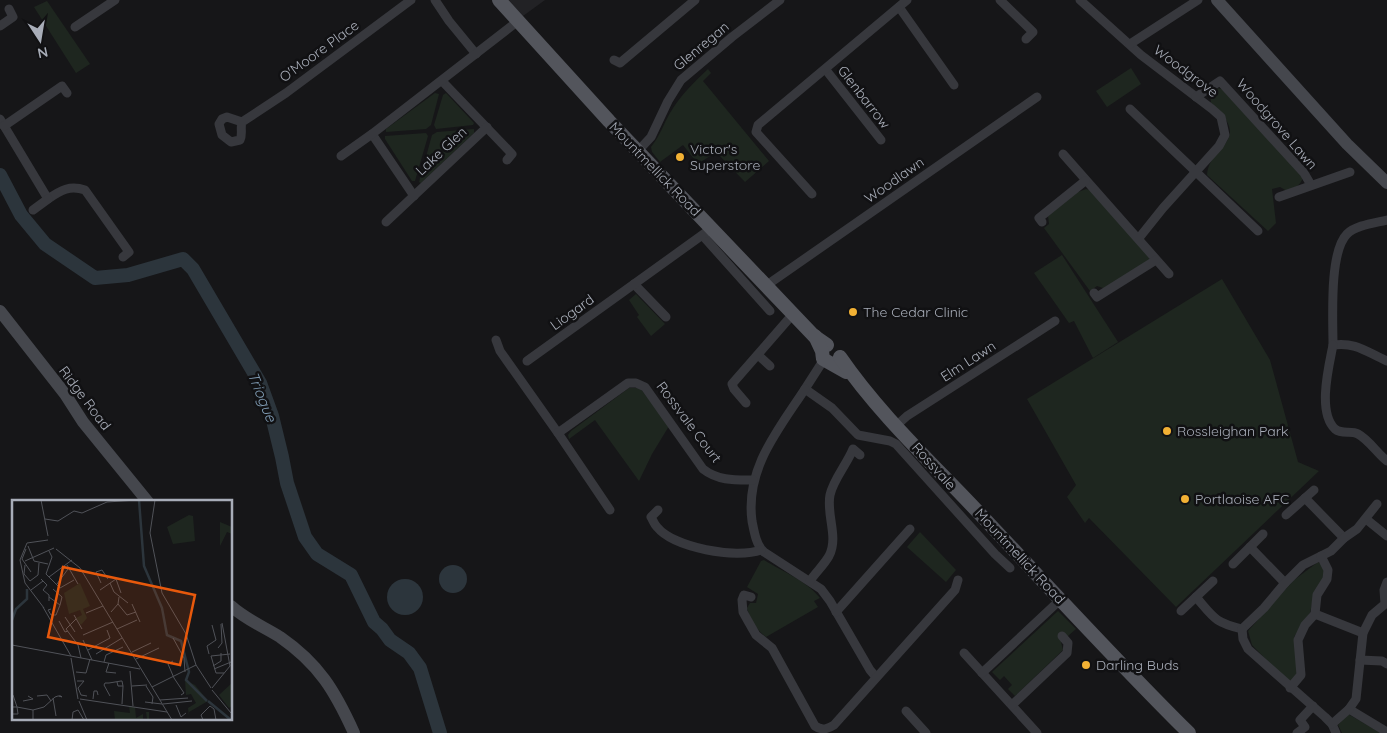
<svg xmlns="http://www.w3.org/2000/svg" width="1387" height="733" viewBox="0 0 1387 733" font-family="Quicksand,sans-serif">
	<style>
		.built { fill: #222225 }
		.green { fill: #1e261f }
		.water { fill: #2c353c }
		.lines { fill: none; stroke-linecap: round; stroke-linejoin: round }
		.river { stroke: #2c353c; stroke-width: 14 }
		.street { stroke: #37383d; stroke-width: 9 }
		.secondary { stroke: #45474d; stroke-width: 12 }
		.primary { stroke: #53555c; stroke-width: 14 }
		.poi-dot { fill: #f2b134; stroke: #111113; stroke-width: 2 }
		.labels { text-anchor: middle; stroke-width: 5; stroke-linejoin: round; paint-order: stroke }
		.street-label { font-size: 14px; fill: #a8adb8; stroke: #111113 }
		.poi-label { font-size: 14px; fill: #a8adb8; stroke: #111113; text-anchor: start }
		.water-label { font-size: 15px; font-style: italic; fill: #7f9bb3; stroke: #111113 }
		.inset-river { fill: none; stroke: #2c353c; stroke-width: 2.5 }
		.inset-road { fill: none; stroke: #505258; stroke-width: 1 }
		.view { fill: #e8590c; fill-opacity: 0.15; stroke: #e8590c; stroke-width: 2.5 }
		.inset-edge { fill: none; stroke: #a8adb8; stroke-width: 2.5 }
	</style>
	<rect width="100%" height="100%" fill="#161618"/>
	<polygon class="built" points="507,0 545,0 523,16"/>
	<g class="green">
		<polygon points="47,1 90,64 76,73 34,7"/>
		<polygon points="1131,68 1141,84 1107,107 1096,91"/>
		<path d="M708,69L711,73L703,81L769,161L745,182L716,152L698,164L683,145L660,162L652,152L651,147C660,136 663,125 670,113C680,96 694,82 708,69Z"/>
		<path d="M1215,88L1222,89L1303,177C1301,185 1295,188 1287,191L1280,187L1272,189L1276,223L1268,231L1207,175C1209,144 1255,143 1211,103L1210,92Z"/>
		<polygon points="435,93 439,94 431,125 426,129 386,132 386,129"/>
		<polygon points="446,93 474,123 473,125 436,129 434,125 443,95"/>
		<polygon points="474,129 474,133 421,183 419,182 432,135 437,132"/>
		<polygon points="426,133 428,136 415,181 412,181 385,139 385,136"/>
		<polygon points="1086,189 1090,190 1149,253 1149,260 1106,289 1097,286 1090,291 1044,228 1049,224 1048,216 1078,192"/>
		<polygon points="1062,255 1118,342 1093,358 1074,321 1069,323 1034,273"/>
		<polygon points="1222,279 1270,360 1298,462 1319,471 1176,607 1089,518 1085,523 1067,497 1076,485 1027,399"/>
		<polygon points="636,294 665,324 651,336 637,317 639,315 629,300"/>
		<polygon points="629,388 640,388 669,426 652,454 639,481 595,420 569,439 568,435 571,431"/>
		<polygon points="920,532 956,570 946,582 907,547"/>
		<path d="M764,560C783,572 806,580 820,598L814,601L818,607L766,637C757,630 750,620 747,608L750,603H756L758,594L747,587L761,561Z"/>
		<polygon points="1318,562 1324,566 1326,572 1314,595 1310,613 1294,637 1299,673 1293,681 1287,681 1252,645 1248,631 1294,580"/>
		<polygon points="1058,611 1076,629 1061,642 1063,650 1015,696 1008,689 1012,685 1004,676 1000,680 992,672"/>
		<polygon points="1348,714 1381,733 1342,733 1338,725"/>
	</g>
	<g class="water">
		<circle cx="453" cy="579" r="14"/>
		<circle cx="405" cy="597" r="18"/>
	</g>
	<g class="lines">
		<polyline class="river" points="0,175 21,215 45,244 95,278 128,275 183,259 193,269 260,383 272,416 282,457 287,483 305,537 317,554 351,575 374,622 382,629 390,640 409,653 420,668 440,733"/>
		<g class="street">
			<polyline points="435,0 449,21 476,54"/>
			<polyline points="1000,0 1033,32 1026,39"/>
			<polyline points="1080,0 1141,55 1212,109 1221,117 1225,135 1219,146 1163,208 1139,238"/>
			<polyline points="899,7 954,85"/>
			<polyline points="0,26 13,17 9,9"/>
			<polyline points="75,27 115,0"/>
			<polyline points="1130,44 1198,0"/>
			<polyline points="614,60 620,63 695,0"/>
			<polyline points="826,70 881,140"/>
			<polyline points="442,81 512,154 507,160"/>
			<polyline points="1196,97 1220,81 1304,173 1311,185"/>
			<polyline points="1130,109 1258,231"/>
			<path d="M0,119L48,199C61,190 70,185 85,190L129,252L123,257"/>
			<path d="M242,122C240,128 243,134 240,140L231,142L222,135L219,124L222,119L227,117L242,122L286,93L411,0"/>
			<polyline points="4,126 62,86 67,93"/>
			<polyline points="372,134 414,196"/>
			<polyline points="638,151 651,137 668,101 681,80 732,37 780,0"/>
			<polyline points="1063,154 1169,274"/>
			<polyline points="341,156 372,134 518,21"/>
			<polyline points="812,194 756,132 758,125 907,0"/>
			<polyline points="1279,197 1350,172"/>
			<polyline points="33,210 48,199"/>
			<path d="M1387,220C1375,223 1356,225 1347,234C1329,252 1333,319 1333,345C1357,342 1366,352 1387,361"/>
			<polyline points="386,222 487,127"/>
			<polyline points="1042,222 1039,218 1085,181"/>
			<polyline points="703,236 770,311"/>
			<polyline points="634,284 666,317"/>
			<polyline points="767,285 1037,97"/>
			<polyline points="1094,293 1097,297 1156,260"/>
			<polyline points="496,340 500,351 558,433 610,510"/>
			<path d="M1333,345C1329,366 1317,412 1335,429C1342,435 1351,430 1358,434C1369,440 1377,453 1387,461"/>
			<polyline points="758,355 770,366"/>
			<polyline points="527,361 712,228"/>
			<polyline points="826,361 821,364 805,389 832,408 858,435 890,441 896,444 995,554 1010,568"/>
			<path d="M805,389C778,430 745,469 752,521C754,531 756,545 764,552L821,589L830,601L870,670L876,677"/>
			<polyline points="746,403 734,389 732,384 793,314"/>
			<polyline points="897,425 907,416 1055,321"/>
			<path d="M558,433L628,383H636L645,387L703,469C718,481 736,480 753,480"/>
			<polyline points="1305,498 1344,538"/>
			<path d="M658,510L651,517C653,520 654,524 657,527C674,548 736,559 761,550"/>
			<polyline points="1286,515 1314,490"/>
			<polyline points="1366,519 1387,536"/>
			<polyline points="1250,547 1263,534"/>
			<polyline points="1233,564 1250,547 1285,583"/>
			<path d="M810,581C815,573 824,565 829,556C839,537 826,515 830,495C833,480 847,464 853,449L860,455"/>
			<path d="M751,597L744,595L742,600L743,612L748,621L756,635L772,648L815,726C822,731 828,729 834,725L955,590L958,580"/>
			<path d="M1196,597C1214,618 1214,622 1242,629"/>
			<polyline points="1181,611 1213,581"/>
			<polyline points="836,612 910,529"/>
			<polyline points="1315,614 1363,633"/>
			<polyline points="1242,629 1264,608 1285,583 1303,565 1331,551 1344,538 1357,529 1377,504"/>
			<polyline points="1242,629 1243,639 1248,649 1325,717 1332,724 1336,733"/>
			<polyline points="964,653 1037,733"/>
			<polyline points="1360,660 1382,661 1387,664"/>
			<polyline points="982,673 1060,600"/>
			<polyline points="1290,688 1301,675 1298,640 1305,625 1315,614 1317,595 1327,579 1328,570 1321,556"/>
			<polyline points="1012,705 1067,653 1068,643 1062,636"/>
			<polyline points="1349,709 1387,732"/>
			<polyline points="906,711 926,733"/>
			<polyline points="1332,724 1349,709 1356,699 1363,633 1372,615 1385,604 1384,590 1387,582"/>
			<polyline points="1297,733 1305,727 1300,720 1313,706"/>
		</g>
		<g class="secondary">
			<polyline points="1217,0 1347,144 1387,183"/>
			<polyline points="0,311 65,394 83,422 148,502"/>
			<path d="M231,606C245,619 264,627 280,637C319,664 335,691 354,733"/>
		</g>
		<g class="primary">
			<polyline points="499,0 609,121 793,314 814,336 827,345"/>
			<polyline points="815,336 822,351 823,359 846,372"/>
			<path d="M840,357C879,414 932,463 979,513C1049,587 1117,662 1189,733"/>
		</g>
	</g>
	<g class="poi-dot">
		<circle cx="680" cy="157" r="5"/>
		<circle cx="853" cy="312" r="5"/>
		<circle cx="1167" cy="431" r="5"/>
		<circle cx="1185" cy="499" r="5"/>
		<circle cx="1086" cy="665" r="5"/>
	</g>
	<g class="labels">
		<g class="street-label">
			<text transform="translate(701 46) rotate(-40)" y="5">Glenregan</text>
			<text transform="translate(319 51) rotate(-36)" y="5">O'Moore Place</text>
			<text transform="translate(1186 71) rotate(37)" y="5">Woodgrove</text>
			<text transform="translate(864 97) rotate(52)" y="5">Glenbarrow</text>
			<text transform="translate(1277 124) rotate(49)" y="5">Woodgrove Lawn</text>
			<text transform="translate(441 151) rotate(-43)" y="5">Lake Glen</text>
			<text transform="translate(655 169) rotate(46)" y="5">Mountmellick Road</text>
			<text transform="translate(894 180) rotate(-35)" y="5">Woodlawn</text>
			<text transform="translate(572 312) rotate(-36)" y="5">Liogard</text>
			<text transform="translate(968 361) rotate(-33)" y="5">Elm Lawn</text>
			<text transform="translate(85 398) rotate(53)" y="5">Ridge Road</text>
			<text transform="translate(689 422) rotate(53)" y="5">Rossvale Court</text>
			<text transform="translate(934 466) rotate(48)" y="5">Rossvale</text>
			<text transform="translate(1020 556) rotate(47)" y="5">Mountmellick Road</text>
		</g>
		<g class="poi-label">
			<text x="690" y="154">Victor's<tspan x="690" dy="16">Superstore</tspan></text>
			<text x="863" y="317">The Cedar Clinic</text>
			<text x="1177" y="436">Rossleighan Park</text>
			<text x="1195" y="504">Portlaoise AFC</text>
			<text x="1096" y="670">Darling Buds</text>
		</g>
		<g class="water-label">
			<text transform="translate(262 397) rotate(68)" y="5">Triogue</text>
		</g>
	</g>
	<g transform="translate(12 500)">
		<rect width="220" height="220" fill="#161618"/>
		<path d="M177,15L181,16L183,41L161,44L155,27ZM208,22L220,27V34L215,32L208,46ZM68,83L78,106L71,109L75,118L69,125L64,118L70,115L68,110L57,114L52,93ZM173,180L183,185L196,201L177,212V216L176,208L184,203L179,194L174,195ZM220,183V206L217,208L207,195ZM117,206L123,207L124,218L131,214V220L135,219L134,212H137V220H103L102,211L118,213Z" fill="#1e261f"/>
		<path class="inset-river" d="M127,0L132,66L150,108L155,135L169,141L177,172L174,180L195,201M0,120L4,109L15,99V89M196,201L219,220"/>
		<path class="inset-road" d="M29,0L36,36M143,0L138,33L150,93L174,134L184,165L199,188M33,19L46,21L62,11L70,13L95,2L125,0M16,46L22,61L36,64M14,49L10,59L19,72M44,49L68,68L160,220M37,51L40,57L34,74L48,88M13,61L42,48M13,65L12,74L18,81L26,75L27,63M55,65L66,84M37,77L60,60M29,79L35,85L31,90L37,95V101M89,83L84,72L90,70L96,79M98,83L102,92L116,103M45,84L56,69M48,88L62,80M41,89L50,97L48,105M19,90L31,81M88,90L104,79L109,93M37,97L48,105L44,115H39L36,110L39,109M106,104L115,115L124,112M120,104L128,122M31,107L59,156M32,108L13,83L8,60L15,43L36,40M99,112L106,104L107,97M74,113L91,106M62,115L70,129M53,117L63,132M64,119L54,129L66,145L69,158M47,121L53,132L56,131M105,129L125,120M71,135L101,122M161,138L172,158L173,172M71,140L80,160M0,145L128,169M206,148L210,143L209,124M76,150L98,138L95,130M120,152L139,143M84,154L110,138M197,154L195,146L204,140L200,125M59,158L66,199M124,159L147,148M161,161L156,164L162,178M92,162L94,155L111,147M97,163L94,172L104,173M201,166L209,161V153M202,169L219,162M118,171L121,206M64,172L74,173L78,159M212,173H204L199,156L218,154M162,178L172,193L169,195M65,181H72L66,188L69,195L75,196M120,186L135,185M134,186L141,197L140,204M140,187L184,165M200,188L218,166L210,123M200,190L219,213M25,196L35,195L39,201M98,196L92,185L93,183H97L109,181H110L111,186H106L105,182M41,198L44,216M68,199L155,212M81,199L82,191H85L86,195M148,200L176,198M11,201L21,199L16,196M67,201L75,220M133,202L150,204M110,204L111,186M151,204L180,201M164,205L169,217L174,213M0,207H5L1,195M21,210L32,207L43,197L46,196H49L50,197L47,196M0,214H6L5,207L21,210V220M60,220L61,212L66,210L72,220M191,220L189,215L198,206L202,209L204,220"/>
		<path class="view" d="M51,67L183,95L168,165L36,137Z"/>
		<rect width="220" height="220" class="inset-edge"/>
	</g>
	<g transform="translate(40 40) rotate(168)" stroke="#111113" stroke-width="4" paint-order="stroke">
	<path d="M0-4L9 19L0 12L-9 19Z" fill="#a8adb8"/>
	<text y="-8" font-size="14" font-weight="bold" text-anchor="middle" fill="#a8adb8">N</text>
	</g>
</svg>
